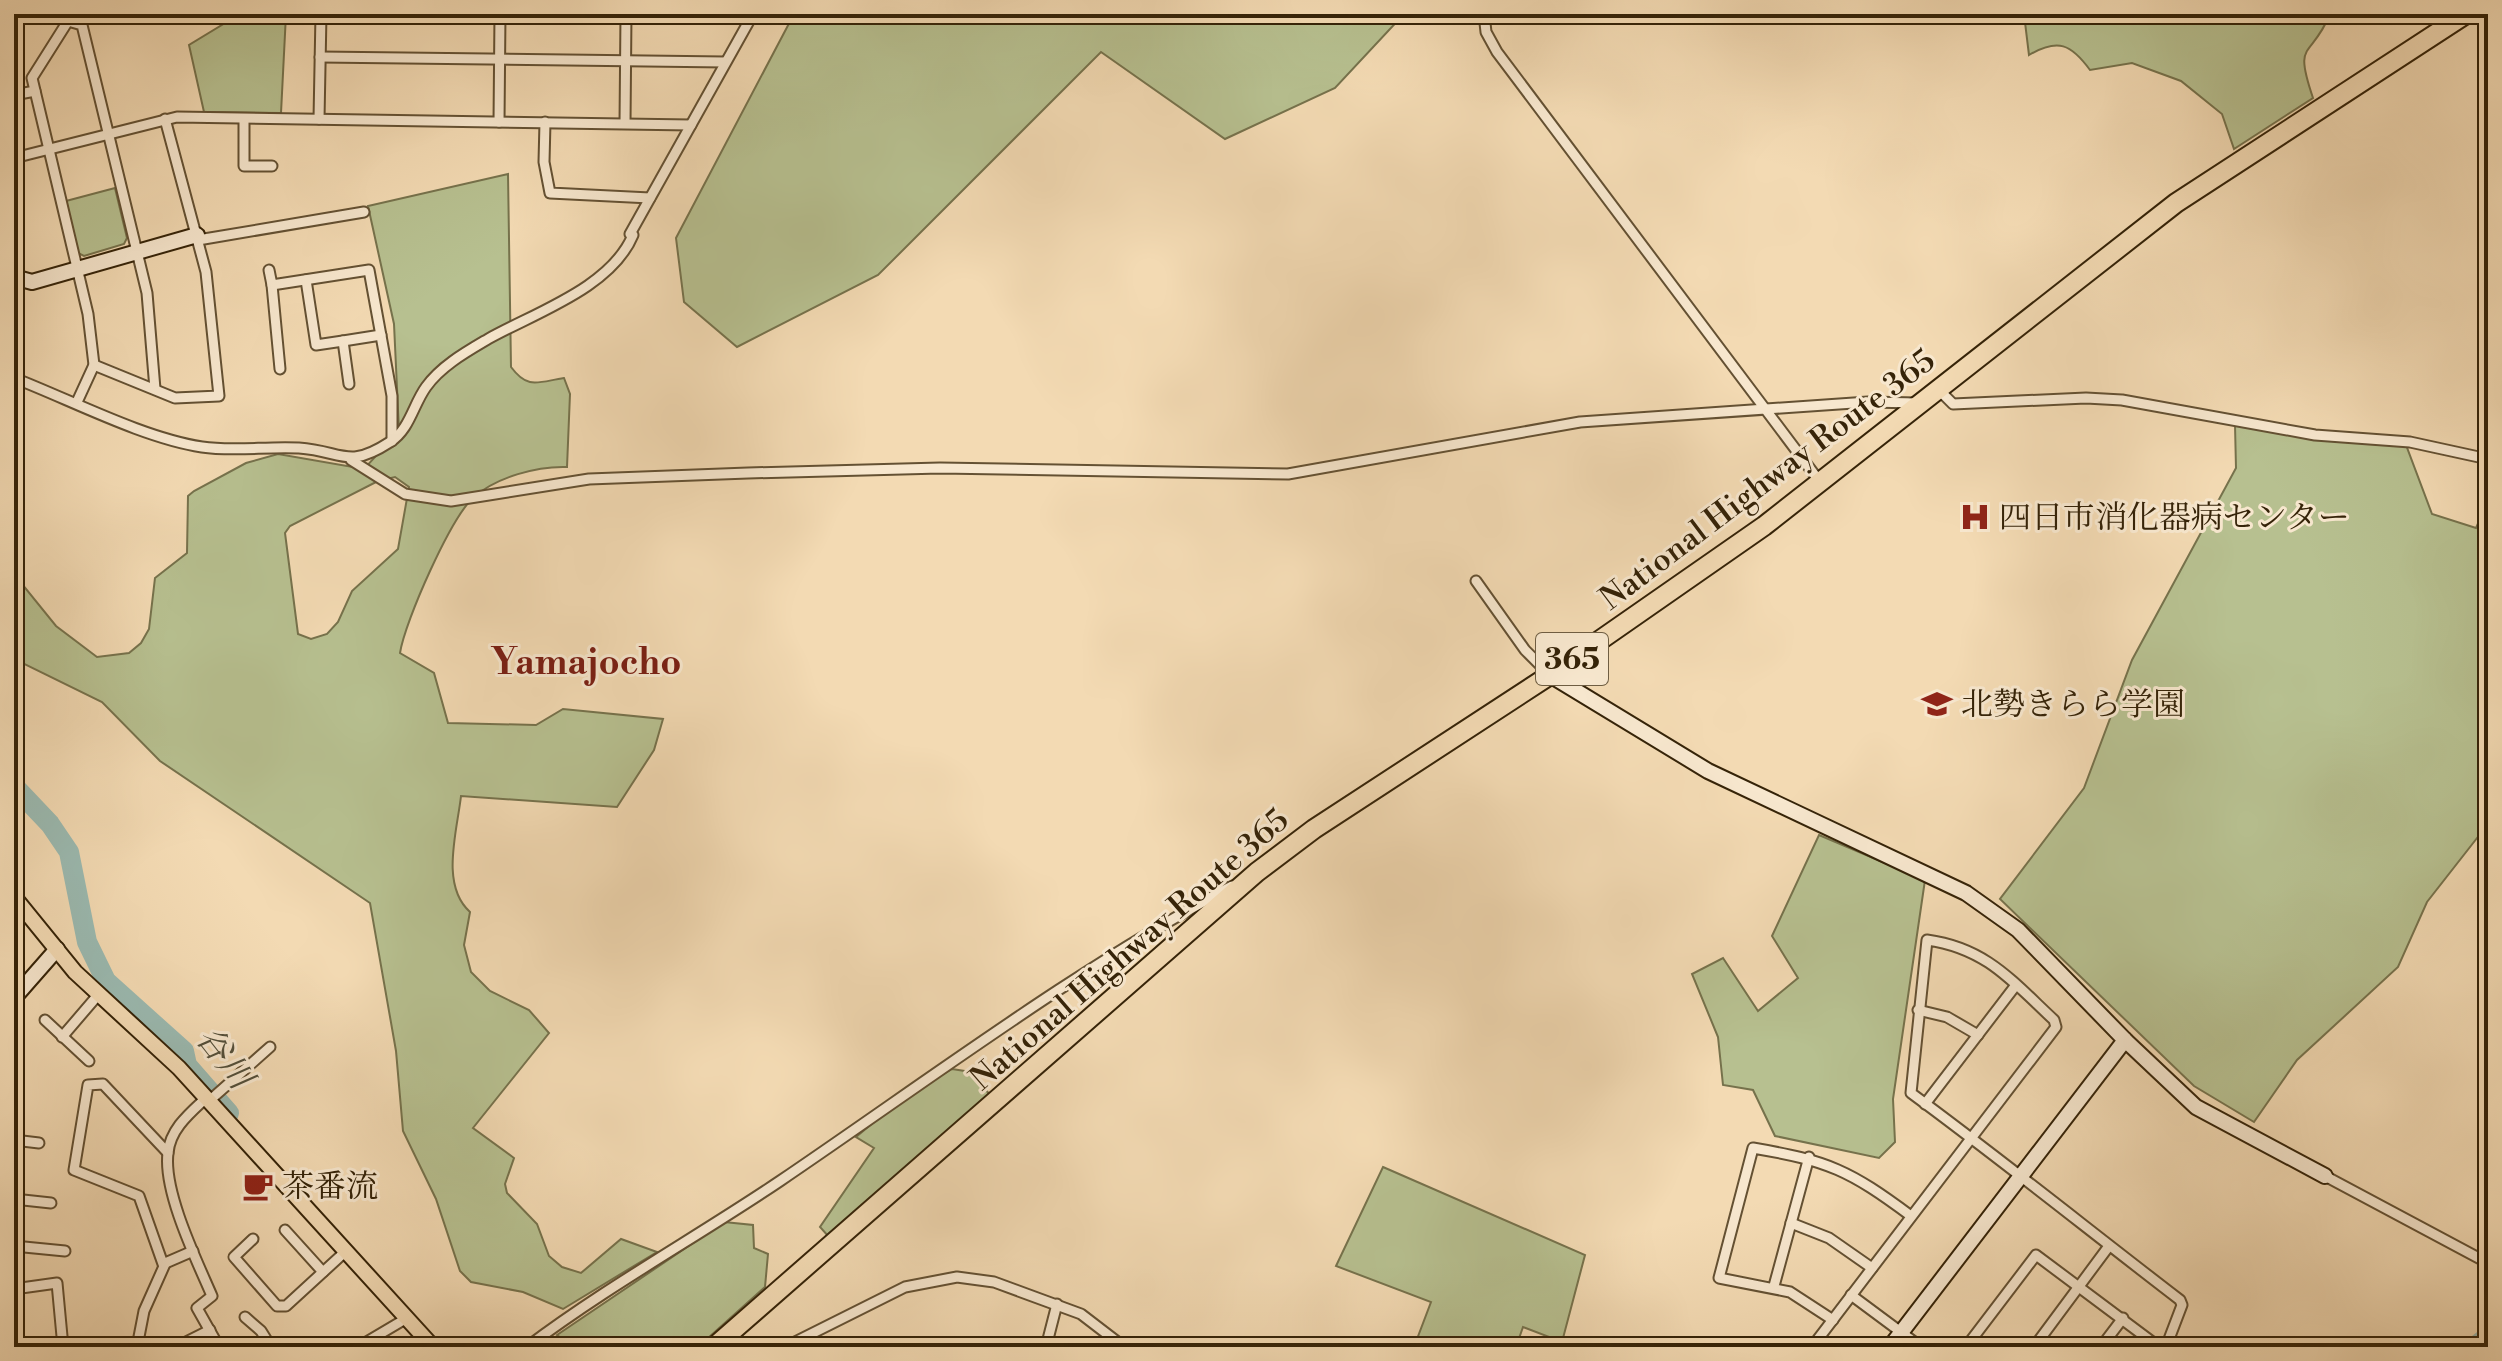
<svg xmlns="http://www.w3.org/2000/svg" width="2502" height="1361" viewBox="0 0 2502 1361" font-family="'Libre Bodoni','Noto Serif JP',serif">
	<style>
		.green { fill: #b7c090; stroke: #76724c; stroke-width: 2; fill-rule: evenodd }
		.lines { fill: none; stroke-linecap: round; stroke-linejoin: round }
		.stream { stroke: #727e6d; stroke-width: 3 }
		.river { stroke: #9bbab1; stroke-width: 20 }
		.street-casing { stroke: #645133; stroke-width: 13 }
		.secondary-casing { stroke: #352308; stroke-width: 18 }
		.primary-casing { stroke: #352308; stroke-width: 18 }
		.highway-casing { stroke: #352308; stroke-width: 22 }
		.street { stroke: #f7e7ce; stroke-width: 9 }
		.secondary { stroke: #f7e7ce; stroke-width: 14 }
		.primary { stroke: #f3dab3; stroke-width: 14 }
		.highway { stroke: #f3dab3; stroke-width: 18 }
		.labels { text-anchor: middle; stroke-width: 6; stroke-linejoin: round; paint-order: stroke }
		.shield { fill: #f7e7ce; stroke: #6f5e43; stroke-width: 2 }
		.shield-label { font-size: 30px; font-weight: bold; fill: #352308 }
		.street-label { font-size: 32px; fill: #352308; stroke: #f7e7ce }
		.poi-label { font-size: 32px; fill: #352308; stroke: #f7e7ce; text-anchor: start }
		.water-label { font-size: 34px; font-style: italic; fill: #54503b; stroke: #f7e7ce }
		.quarter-label { font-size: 36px; font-weight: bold; fill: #7a1f14; stroke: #f7e7ce }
	</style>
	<rect width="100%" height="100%" fill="#f3dab3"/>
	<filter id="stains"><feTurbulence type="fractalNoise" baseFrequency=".0025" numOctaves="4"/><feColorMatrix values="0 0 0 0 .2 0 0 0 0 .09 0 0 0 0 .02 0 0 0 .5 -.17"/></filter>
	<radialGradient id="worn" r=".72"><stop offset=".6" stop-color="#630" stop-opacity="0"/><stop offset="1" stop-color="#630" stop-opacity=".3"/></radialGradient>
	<g class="green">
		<polygon points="240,14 286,14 281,113 204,112 189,45"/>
		<polygon points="794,14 1404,14 1335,88 1225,139 1101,52 878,275 737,347 684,302 676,238"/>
		<path d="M2024,14H2330C2311,60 2293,39 2313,98L2234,149L2222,114L2181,81L2132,63L2090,70C2071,44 2058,38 2029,55Z"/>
		<path d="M508,174L511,367C528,390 538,382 564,378L570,394L567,467C537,466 497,477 474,497C451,517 405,621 400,653L434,673L448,723L536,725L563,709L663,719L654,750L617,807L461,796C457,832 440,885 470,912L464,945L471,972L490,991L529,1010L549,1033L473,1128L514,1158L505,1184L507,1193L537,1224L549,1256L562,1267L581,1273L621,1239L657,1252L563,1309L523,1292L471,1282L460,1271L436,1199L403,1131L396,1051L370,903L160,761L102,702L14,659V574L56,626L97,657L129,653L141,643L149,629L155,578L187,553L188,496L194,491L246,463L278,454L364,469L399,431L394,324L368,206ZM395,477L409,487L398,549L352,591L338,622L327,634L311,639L298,634L285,533L290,526L378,481Z"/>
		<polygon points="115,188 127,238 124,244 84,256 78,253 66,201"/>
		<polygon points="2235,425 2406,445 2432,514 2476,528 2488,501 2488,824 2427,902 2398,967 2297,1060 2254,1122 2194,1086 2000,899 2084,788 2132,660 2236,468"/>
		<polygon points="1819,835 1925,880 1893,1099 1895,1142 1879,1158 1775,1136 1753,1090 1723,1085 1718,1037 1692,974 1723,958 1758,1011 1798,978 1772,936"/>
		<polygon points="952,1069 971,1072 990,1095 829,1237 820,1227 874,1148 856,1137 904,1097"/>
		<polygon points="1383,1167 1585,1255 1562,1342 1523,1327 1516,1347 1414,1347 1431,1302 1336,1266"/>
		<polygon points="724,1222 753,1225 754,1248 768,1254 765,1287 698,1347 572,1347 557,1335"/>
	</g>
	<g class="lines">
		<polyline class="stream" points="14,33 28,14"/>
		<g class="river">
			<polyline points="14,786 50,824 69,852 87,942 106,981 184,1051 187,1065 229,1113"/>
			<polyline points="2474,1347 2488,1336"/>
		</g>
		<g class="street-casing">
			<g id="street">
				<polyline points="157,14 160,14"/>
				<polyline points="1484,14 1486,32 1497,52 1820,482"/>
				<polyline points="320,57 725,62"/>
				<polyline points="14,95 35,91"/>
				<polyline points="244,119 244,166 272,166"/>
				<polyline points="319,119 321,14"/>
				<polyline points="499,122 500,14"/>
				<polyline points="545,122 544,162 550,193 650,198"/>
				<polyline points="625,123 626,14"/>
				<polyline points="14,158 177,117 691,125"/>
				<polyline points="198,240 364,212"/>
				<polyline points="269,270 272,285 369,270 392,396 392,441"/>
				<polyline points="306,280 316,345 343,341 349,384"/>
				<polyline points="272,285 280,369"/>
				<polyline points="343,341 381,335"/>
				<polyline points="94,365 175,398 219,396 206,272 165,119"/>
				<path d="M14,378C71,400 143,438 202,447C234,452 267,446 299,448C343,451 347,470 390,442C410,429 413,405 426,387C441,366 466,352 488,339C534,313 611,288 633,235L630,234L753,14"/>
				<polyline points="1939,390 1953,404 2086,398 2122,400 2315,435 2410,442 2488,459"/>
				<polyline points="77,402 94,365 88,314 32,78 68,21 82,25 147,293 155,389"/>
				<polyline points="351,460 405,494 451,501 589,479 748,473 940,468 1288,474 1580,422 1868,402 1918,403"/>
				<polyline points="1476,581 1525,650 1550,675"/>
				<polyline points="1918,1010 1947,1017 1978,1035"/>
				<polyline points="45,1020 89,1061"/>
				<polyline points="62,1037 98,995"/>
				<path d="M206,1098C190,1113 170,1129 168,1153C163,1192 197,1261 212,1296L197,1308L219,1347"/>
				<polyline points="209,1101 270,1047"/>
				<polyline points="1925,1104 2016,985"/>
				<polyline points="14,1140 39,1143"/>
				<polyline points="168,1153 103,1084 88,1085 74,1170 139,1196 163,1264 193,1251"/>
				<polyline points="2325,1176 2488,1263"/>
				<polyline points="14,1199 51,1203"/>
				<polyline points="1791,1223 1829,1238 1872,1268"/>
				<polyline points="285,1230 323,1272"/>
				<polyline points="253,1239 234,1257 277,1306 286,1306 346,1251"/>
				<polyline points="14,1246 65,1251"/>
				<polyline points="1774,1286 1809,1157"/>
				<polyline points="14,1289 57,1283 63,1347"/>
				<polyline points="1851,1295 1921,1347"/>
				<polyline points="245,1317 261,1331 271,1347"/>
				<path d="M1833,1320L1790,1292L1719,1278L1753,1148C1829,1161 1849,1170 1911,1216"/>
				<polyline points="137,1347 144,1311 165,1264"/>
				<polyline points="176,1347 210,1330"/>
				<polyline points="358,1347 407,1318"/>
				<path d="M527,1347C608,1286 697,1237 780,1181C929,1080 1073,971 1232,886"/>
				<polyline points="785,1347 905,1287 957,1277 994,1282 1081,1314 1124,1347"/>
				<polyline points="1046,1347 1057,1304"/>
				<path d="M1812,1347L2056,1027L2054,1020C2012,981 1986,948 1927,940L1911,1093C2002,1160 2090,1231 2180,1300L2182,1305L2166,1347"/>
				<polyline points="1966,1347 2036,1255 2159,1347"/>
				<polyline points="2034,1347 2109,1246"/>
				<polyline points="2101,1347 2123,1318"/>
			</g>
		</g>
		<g class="secondary-casing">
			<g id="secondary">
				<polyline points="14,19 17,14"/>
				<polyline points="14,277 32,282 197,235"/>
				<polyline points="1550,675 1708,771 1966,893 2018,930 2125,1040 2196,1107 2325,1176"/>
				<polyline points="14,998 57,949"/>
				<polyline points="1890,1347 2125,1040"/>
			</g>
		</g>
		<g class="primary-casing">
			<polyline id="primary" points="14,897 75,972 179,1068 433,1347"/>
		</g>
		<g class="highway-casing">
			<polyline id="highway" points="714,1347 1257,872 1314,829 1550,675 1764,526 2176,203 2466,14"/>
		</g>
		<use href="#street" class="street"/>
		<use href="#secondary" class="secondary"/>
		<use href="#primary" class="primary"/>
		<use href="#highway" class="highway"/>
	</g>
	<defs>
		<g id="hospital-bare" transform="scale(2.4)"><path d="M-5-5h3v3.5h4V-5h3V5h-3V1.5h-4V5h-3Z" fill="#8f2418" stroke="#f7e7ce" stroke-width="2.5" paint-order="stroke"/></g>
		<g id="school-bare" transform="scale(2.4)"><path d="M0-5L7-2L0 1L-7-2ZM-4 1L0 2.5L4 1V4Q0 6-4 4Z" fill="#8f2418" stroke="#f7e7ce" stroke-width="2.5" paint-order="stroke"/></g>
		<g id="cafe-bare" transform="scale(2.4)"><path d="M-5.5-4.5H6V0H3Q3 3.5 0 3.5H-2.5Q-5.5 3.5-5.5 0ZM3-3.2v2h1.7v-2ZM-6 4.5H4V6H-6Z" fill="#8f2418" stroke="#f7e7ce" stroke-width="2.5" paint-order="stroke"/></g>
	</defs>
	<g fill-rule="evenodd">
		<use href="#hospital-bare" x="1975" y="517"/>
		<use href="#school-bare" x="1937" y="704"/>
		<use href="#cafe-bare" x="258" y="1186"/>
	</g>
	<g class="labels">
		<rect class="shield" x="1536" y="633" width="72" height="52" rx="6"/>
		<g class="shield-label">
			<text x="1572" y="669">365</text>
		</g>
		<g class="street-label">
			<text transform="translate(1767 479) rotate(-37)" y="11">National Highway Route 365</text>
			<text transform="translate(1129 949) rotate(-41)" y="11">National Highway Route 365</text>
		</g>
		<g class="poi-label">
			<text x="1999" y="528">四日市消化器病センター</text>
			<text x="1961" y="715">北勢きらら学園</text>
			<text x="282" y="1197">茶番流</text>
		</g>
		<g class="water-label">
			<text transform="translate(225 1057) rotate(52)" y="12">谷川</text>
		</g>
		<g class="quarter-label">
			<text x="586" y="674">Yamajocho</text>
		</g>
	</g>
	<rect width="2502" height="1361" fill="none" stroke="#f3dab3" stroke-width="48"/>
	<rect x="16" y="16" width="2470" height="1329" fill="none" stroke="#352308" stroke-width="4"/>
	<rect x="24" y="24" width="2454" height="1313" fill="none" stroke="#352308" stroke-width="2"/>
	<rect width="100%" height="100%" filter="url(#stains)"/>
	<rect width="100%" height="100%" fill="url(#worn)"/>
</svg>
